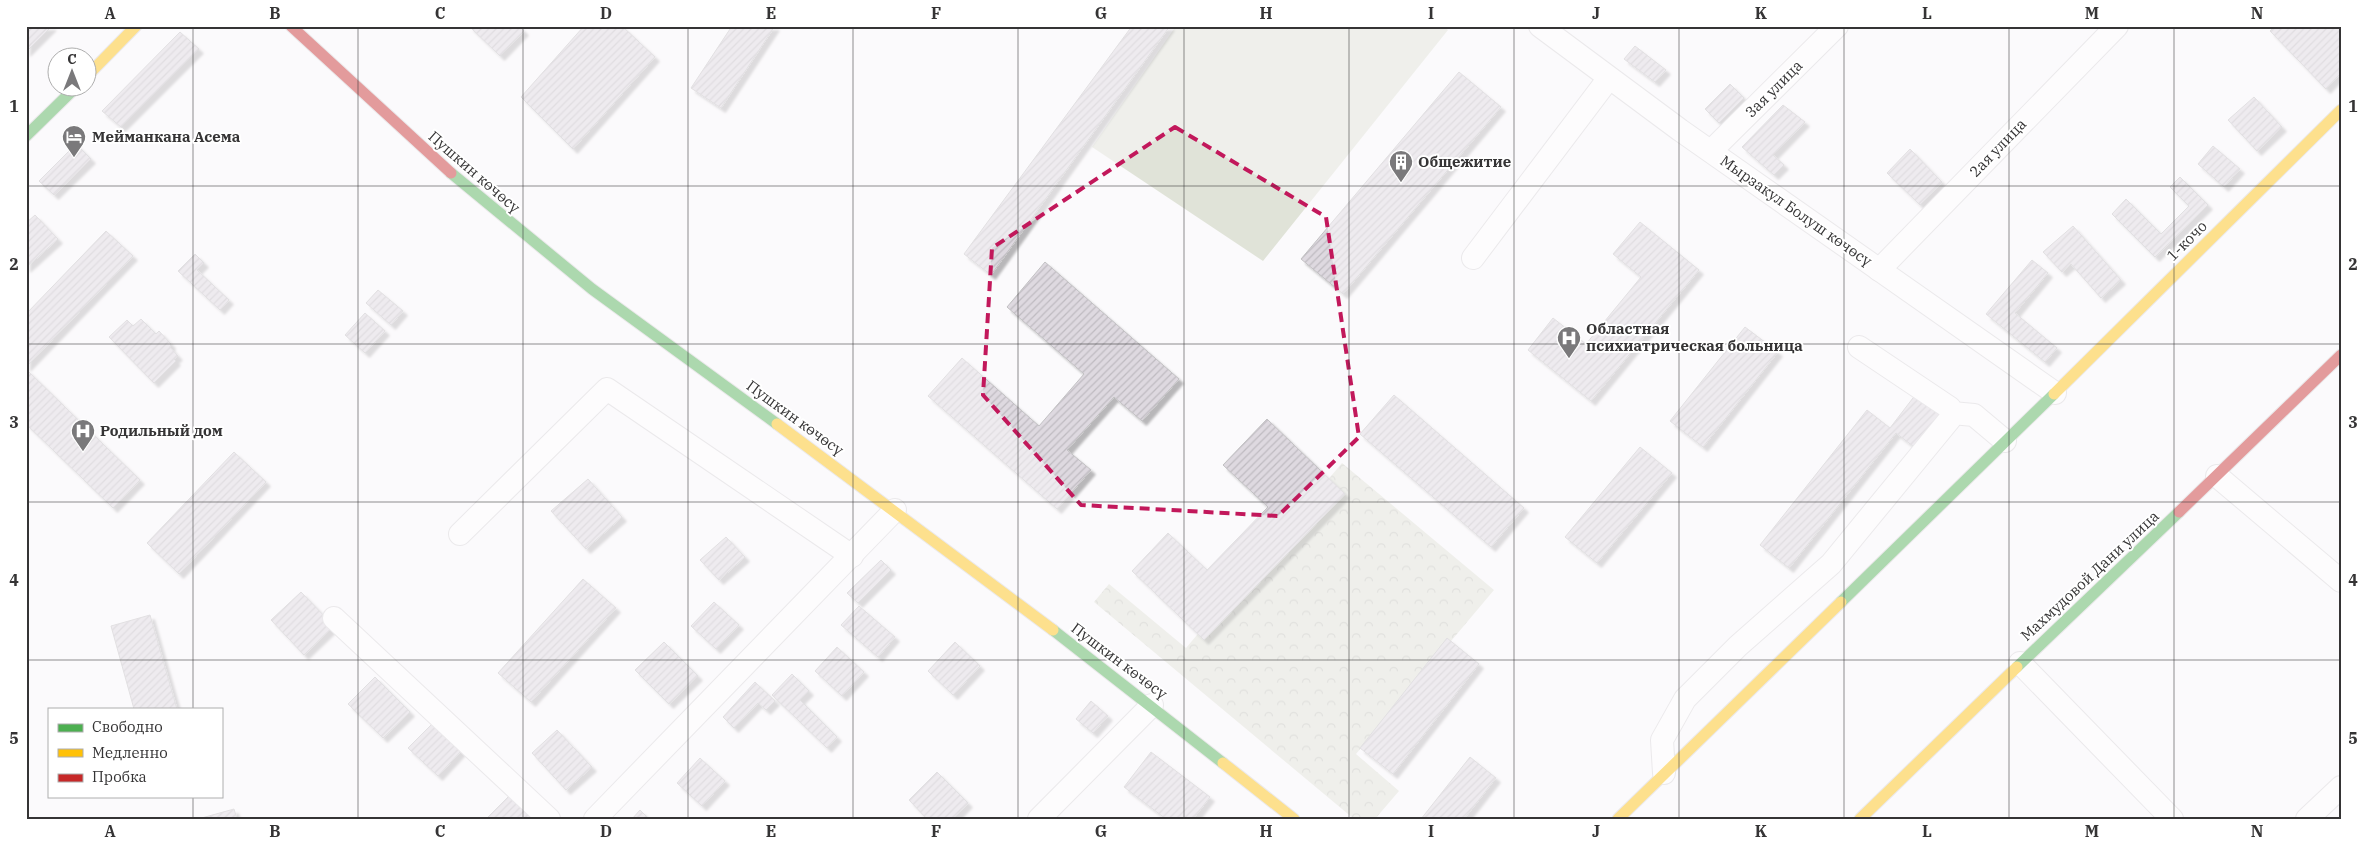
<svg xmlns="http://www.w3.org/2000/svg" width="2367" height="845" viewBox="0 0 2367 845" font-family="'IBM Plex Serif',serif">
	<style>
		.park { fill: url(#park-crowns) }
		.pitch { fill: #e0e3d8 }
		.building { fill: url(#building-hatch); stroke: #c2c1c3; filter: url(#shadow) }
		.lines { fill: none; stroke-linecap: round; stroke-linejoin: round }
		.street-casing { stroke: #d7d6d8; stroke-width: 24 }
		.fast-casing { stroke: #d7d6d8; stroke-width: 13 }
		.slow-casing { stroke: #d7d6d8; stroke-width: 13 }
		.jam-casing { stroke: #d7d6d8; stroke-width: 13 }
		.street { stroke: #fefeff; stroke-width: 22 }
		.fast { stroke: #4caf50; stroke-width: 11 }
		.slow { stroke: #ffc107; stroke-width: 11 }
		.jam { stroke: #c62828; stroke-width: 11 }
		.marked { fill: none; stroke: #c2185b; stroke-width: 4; stroke-dasharray: 10 6; stroke-linejoin: round }
		.grid { fill: none; stroke: #353435; stroke-width: 1; stroke-opacity: 0.55 }
		.labels { text-anchor: middle; stroke-width: 4; stroke-linejoin: round; paint-order: stroke }
		.street-label { font-size: 15px; fill: #353435; stroke: #fff }
		.poi-label { font-size: 15px; font-weight: bold; fill: #353435; stroke: #fff; text-anchor: start }
		.neatline { fill: none; stroke: #353435; stroke-width: 2 }
		.grid-label { font-size: 16px; text-anchor: middle; font-weight: bold; fill: #353435 }
	</style>
	<defs>
		<pattern id="park-crowns" width="20" height="18" patternUnits="userSpaceOnUse" patternTransform="scale(1.25)"><rect width="20" height="18" fill="#e0e3d8"/><path d="M2 6a3 3 0 1 1 6 0M12 15a3 3 0 1 1 6 0" fill="none" stroke="#c1c3ba"/></pattern>
		<pattern id="building-hatch" width="6" height="6" patternUnits="userSpaceOnUse" patternTransform="scale(1.25)"><rect width="6" height="6" fill="#ded9e0"/><path d="M-1 1l2-2M0 6l6-6M5 7l2-2" fill="none" stroke="#bfbbc1"/></pattern>
		<filter id="shadow"><feDropShadow dx="4.5" dy="4.5" stdDeviation="1" flood-color="#0004"/></filter>
	</defs>
	<rect width="100%" height="100%" fill="#fbfafc"/>
	<polygon class="park" points="1342,463 1494,590 1356,754 1399,791 1375,819 1354,819 1094,602 1109,584 1186,648"/>
	<polygon class="pitch" points="1176,26 1443,26 1448,30 1263,261 1092,147"/>
	<g class="building">
		<polygon points="26,26 52,26 26,52"/>
		<polygon points="469,26 519,26 524,31 500,56"/>
		<polygon points="584,26 622,26 655,57 573,149 521,97"/>
		<polygon points="732,26 775,26 721,108 691,88"/>
		<polygon points="1132,26 1170,26 991,275 964,254"/>
		<polygon points="2275,26 2341,26 2341,73 2326,89 2270,31"/>
		<polygon points="180,32 199,49 121,127 102,111"/>
		<polygon points="1635,46 1666,70 1655,82 1624,59"/>
		<polygon points="1459,72 1501,107 1343,294 1301,259"/>
		<polygon points="1730,84 1744,98 1719,123 1705,109"/>
		<polygon points="2254,97 2282,127 2257,151 2228,120"/>
		<polygon points="1783,105 1805,122 1773,155 1784,165 1774,175 1742,147"/>
		<polygon points="76,144 91,159 54,195 39,181"/>
		<polygon points="2213,146 2240,169 2224,187 2198,164"/>
		<polygon points="1910,149 1942,182 1920,205 1887,173"/>
		<polygon points="2180,177 2208,205 2155,257 2112,214 2126,199 2161,234 2189,206 2170,187"/>
		<polygon points="35,215 58,239 26,268 26,223"/>
		<polygon points="1640,222 1699,270 1591,401 1528,350 1553,318 1586,344 1641,277 1613,254"/>
		<polygon points="2073,226 2121,280 2101,298 2071,264 2062,272 2043,252"/>
		<polygon points="106,231 133,256 26,367 26,314"/>
		<polygon points="195,254 204,263 197,270 229,300 220,310 178,271"/>
		<polygon points="2032,260 2048,273 2015,313 2057,348 2045,362 1986,314"/>
		<polygon points="1045,262 1179,379 1142,421 1114,397 1067,450 1091,470 1057,509 928,396 962,358 1039,426 1084,374 1007,307"/>
		<polygon points="378,290 403,311 391,325 366,303"/>
		<polygon points="365,313 385,331 365,353 345,335"/>
		<polygon points="141,319 156,334 159,331 171,344 170,347 178,356 174,359 176,361 154,383 109,337 127,320 133,326"/>
		<polygon points="1745,327 1778,352 1703,447 1670,421"/>
		<polygon points="26,369 140,480 113,508 26,424"/>
		<polygon points="1916,394 1945,416 1918,450 1896,433 1789,568 1760,545 1867,410 1890,428"/>
		<polygon points="1394,395 1524,508 1491,547 1360,434"/>
		<polygon points="1267,419 1345,494 1204,640 1132,571 1168,533 1207,570 1268,507 1223,465"/>
		<polygon points="1640,447 1672,473 1597,563 1565,537"/>
		<polygon points="234,452 266,482 179,574 147,543"/>
		<polygon points="588,479 622,517 586,549 551,511"/>
		<polygon points="726,537 745,557 719,580 700,560"/>
		<polygon points="881,560 891,570 858,603 847,593"/>
		<polygon points="583,579 616,608 531,702 498,673"/>
		<polygon points="301,592 334,626 304,655 271,620"/>
		<polygon points="714,602 739,625 716,649 691,626"/>
		<polygon points="859,606 895,637 878,657 841,625"/>
		<polygon points="150,615 177,709 134,709 111,626"/>
		<polygon points="1447,638 1479,664 1393,774 1360,748"/>
		<polygon points="664,642 698,676 669,704 635,670"/>
		<polygon points="955,642 980,666 953,695 928,671"/>
		<polygon points="837,647 864,672 842,696 815,671"/>
		<polygon points="792,674 809,691 800,700 837,737 827,748 772,695"/>
		<polygon points="375,677 410,712 383,738 348,704"/>
		<polygon points="755,682 775,701 766,710 758,703 734,728 723,717"/>
		<polygon points="1091,701 1108,716 1093,733 1076,719"/>
		<polygon points="433,723 462,750 438,776 408,748"/>
		<polygon points="557,730 592,767 566,790 532,753"/>
		<polygon points="1151,752 1210,797 1193,819 1166,819 1124,787"/>
		<polygon points="1470,757 1496,778 1464,819 1421,819"/>
		<polygon points="700,758 725,781 702,806 677,783"/>
		<polygon points="937,772 968,803 953,819 927,819 909,800"/>
		<polygon points="509,796 532,819 486,819"/>
		<polygon points="234,809 237,819 198,819"/>
		<polygon points="640,810 649,819 632,819"/>
	</g>
	<g class="lines">
		<g class="street-casing">
			<g id="street">
				<polyline points="1540,26 1680,130 2055,393"/>
				<polyline points="1711,151 1837,26"/>
				<polyline points="1473,258 1609,78"/>
				<polyline points="1879,270 2117,26"/>
				<polyline points="1952,413 1974,415 2005,441"/>
				<polyline points="2217,476 2341,581"/>
				<polyline points="460,534 607,389 852,556"/>
				<polyline points="334,618 549,819"/>
				<polyline points="2020,663 2172,819"/>
				<polyline points="1664,773 1662,740 1685,699 1738,646 1831,564 1950,419 1952,413 1950,408 1859,347"/>
				<polyline points="595,819 895,510"/>
				<polyline points="1039,819 1152,705"/>
				<polyline points="2307,819 2341,787"/>
			</g>
		</g>
		<g class="fast-casing">
			<g id="fast">
				<polyline points="26,136 75,88"/>
				<polyline points="451,173 592,289 777,424"/>
				<polyline points="1841,602 2054,394"/>
				<polyline points="1053,630 1223,763"/>
				<polyline points="2017,667 2179,512"/>
			</g>
		</g>
		<g class="slow-casing">
			<g id="slow">
				<polyline points="88,75 136,26"/>
				<polyline points="2054,394 2341,110"/>
				<polyline points="777,424 1053,630"/>
				<polyline points="1223,763 1294,819"/>
				<polyline points="1618,819 1841,602"/>
				<polyline points="1860,819 2017,667"/>
			</g>
		</g>
		<g class="jam-casing">
			<g id="jam">
				<polyline points="291,26 451,173"/>
				<polyline points="2179,512 2341,355"/>
			</g>
		</g>
		<use href="#street" class="street"/>
		<use href="#fast" class="fast"/>
		<use href="#slow" class="slow"/>
		<use href="#jam" class="jam"/>
	</g>
	<path d="M0 0H2367V845H0ZM1175,127L1326,217L1359,437L1278,516L1081,505L983,395L992,248Z" fill="#fbfafc" fill-opacity=".55" fill-rule="evenodd"/>
	<path class="marked" d="M1175,127L1326,217L1359,437L1278,516L1081,505L983,395L992,248Z"/>
	<path class="grid" d="M193,26V709M358,26V819M523,26V819M688,26V819M853,26V819M1018,26V819M1184,26V819M1349,26V819M1514,26V819M1679,26V819M1844,26V819M2009,26V819M2174,26V819M26,186H2341M26,344H2341M26,502H2341M26,660H2341M193,796V819"/>
	<defs>
		<g id="hotel-pin" transform="scale(1.25)"><path d="M0 17L-7.5 6A9.5 9.5 0 1 1 7.5 6Z" fill="#7a797b" stroke="#fff"/><path d="M-6-4.5h1.5V1H6V5H4.5V3h-9V5H-6ZM-4 0a1.8 1.8 0 1 1 3.6 0ZM.5 0V-2.5h3Q6-2.5 6 0Z" fill="#fff"/></g>
		<g id="building-pin" transform="scale(1.25)"><path d="M0 17L-7.5 6A9.5 9.5 0 1 1 7.5 6Z" fill="#7a797b" stroke="#fff"/><path d="M-4-6H4V6H1V3H-1V6H-4ZM-2.5-4.3h1.7v1.8h-1.7ZM.8-4.3h1.7v1.8H.8ZM-2.5-1h1.7V.8h-1.7ZM.8-1h1.7V.8H.8Z" fill="#fff"/></g>
		<g id="hospital-pin" transform="scale(1.25)"><path d="M0 17L-7.5 6A9.5 9.5 0 1 1 7.5 6Z" fill="#7a797b" stroke="#fff"/><path d="M-5-5h3v3.5h4V-5h3V5h-3V1.5h-4V5h-3Z" fill="#fff"/></g>
	</defs>
	<g fill-rule="evenodd">
		<use href="#hotel-pin" x="74" y="137"/>
		<use href="#building-pin" x="1401" y="162"/>
		<use href="#hospital-pin" x="1569" y="338"/>
		<use href="#hospital-pin" x="83" y="431"/>
	</g>
	<g class="labels">
		<g class="street-label">
			<text transform="translate(1774 89) rotate(-45)" y="5">3ая улица</text>
			<text transform="translate(1998 148) rotate(-46)" y="5">2ая улица</text>
			<text transform="translate(474 172) rotate(41)" y="5">Пушкин көчөсү</text>
			<text transform="translate(1796 211) rotate(35)" y="5">Мырзакул Болуш көчөсү</text>
			<text transform="translate(2187 241) rotate(-45)" y="5">1-кочо</text>
			<text transform="translate(795 418) rotate(36)" y="5">Пушкин көчөсү</text>
			<text transform="translate(2090 576) rotate(-43)" y="5">Махмудовой Дани улица</text>
			<text transform="translate(1119 661) rotate(37)" y="5">Пушкин көчөсү</text>
		</g>
		<g class="poi-label">
			<text x="92" y="142">Мейманкана Асема</text>
			<text x="1418" y="167">Общежитие</text>
			<text x="1586" y="334">Областная<tspan x="1586" dy="17">психиатрическая больница</tspan></text>
			<text x="100" y="436">Родильный дом</text>
		</g>
	</g>
	<rect width="2367" height="845" fill="none" stroke="#ffffff" stroke-width="55"/>
	<rect x="48" y="708" width="175" height="90" fill="#ffffff" stroke="#aeaeae"/>
	<rect x="58" y="724" width="25" height="8" fill="#4caf50" stroke="#aeaeae"/>
	<text x="92" y="732" font-size="15" fill="#353435">Свободно</text>
	<rect x="58" y="749" width="25" height="8" fill="#ffc107" stroke="#aeaeae"/>
	<text x="92" y="758" font-size="15" fill="#353435">Медленно</text>
	<rect x="58" y="774" width="25" height="8" fill="#c62828" stroke="#aeaeae"/>
	<text x="92" y="782" font-size="15" fill="#353435">Пробка</text>
	<g transform="translate(72 72)"><circle r="24" fill="#ffffff" stroke="#aeaeae"/>
	<path d="M0-4L9 19L0 12L-9 19Z" fill="#7a797b"/>
	<text y="-8" font-size="14" font-weight="bold" text-anchor="middle" fill="#353435">С</text>
	</g>
	<rect x="28" y="28" width="2312" height="790" class="neatline"/>
	<g class="grid-label">
		<text x="110" y="19">A</text>
		<text x="275" y="19">B</text>
		<text x="440" y="19">C</text>
		<text x="606" y="19">D</text>
		<text x="771" y="19">E</text>
		<text x="936" y="19">F</text>
		<text x="1101" y="19">G</text>
		<text x="1266" y="19">H</text>
		<text x="1431" y="19">I</text>
		<text x="1596" y="19">J</text>
		<text x="1761" y="19">K</text>
		<text x="1927" y="19">L</text>
		<text x="2092" y="19">M</text>
		<text x="2257" y="19">N</text>
		<text x="14" y="112">1</text>
		<text x="2353" y="112">1</text>
		<text x="14" y="270">2</text>
		<text x="2353" y="270">2</text>
		<text x="14" y="428">3</text>
		<text x="2353" y="428">3</text>
		<text x="14" y="586">4</text>
		<text x="2353" y="586">4</text>
		<text x="14" y="744">5</text>
		<text x="2353" y="744">5</text>
		<text x="110" y="837">A</text>
		<text x="275" y="837">B</text>
		<text x="440" y="837">C</text>
		<text x="606" y="837">D</text>
		<text x="771" y="837">E</text>
		<text x="936" y="837">F</text>
		<text x="1101" y="837">G</text>
		<text x="1266" y="837">H</text>
		<text x="1431" y="837">I</text>
		<text x="1596" y="837">J</text>
		<text x="1761" y="837">K</text>
		<text x="1927" y="837">L</text>
		<text x="2092" y="837">M</text>
		<text x="2257" y="837">N</text>
	</g>
</svg>
